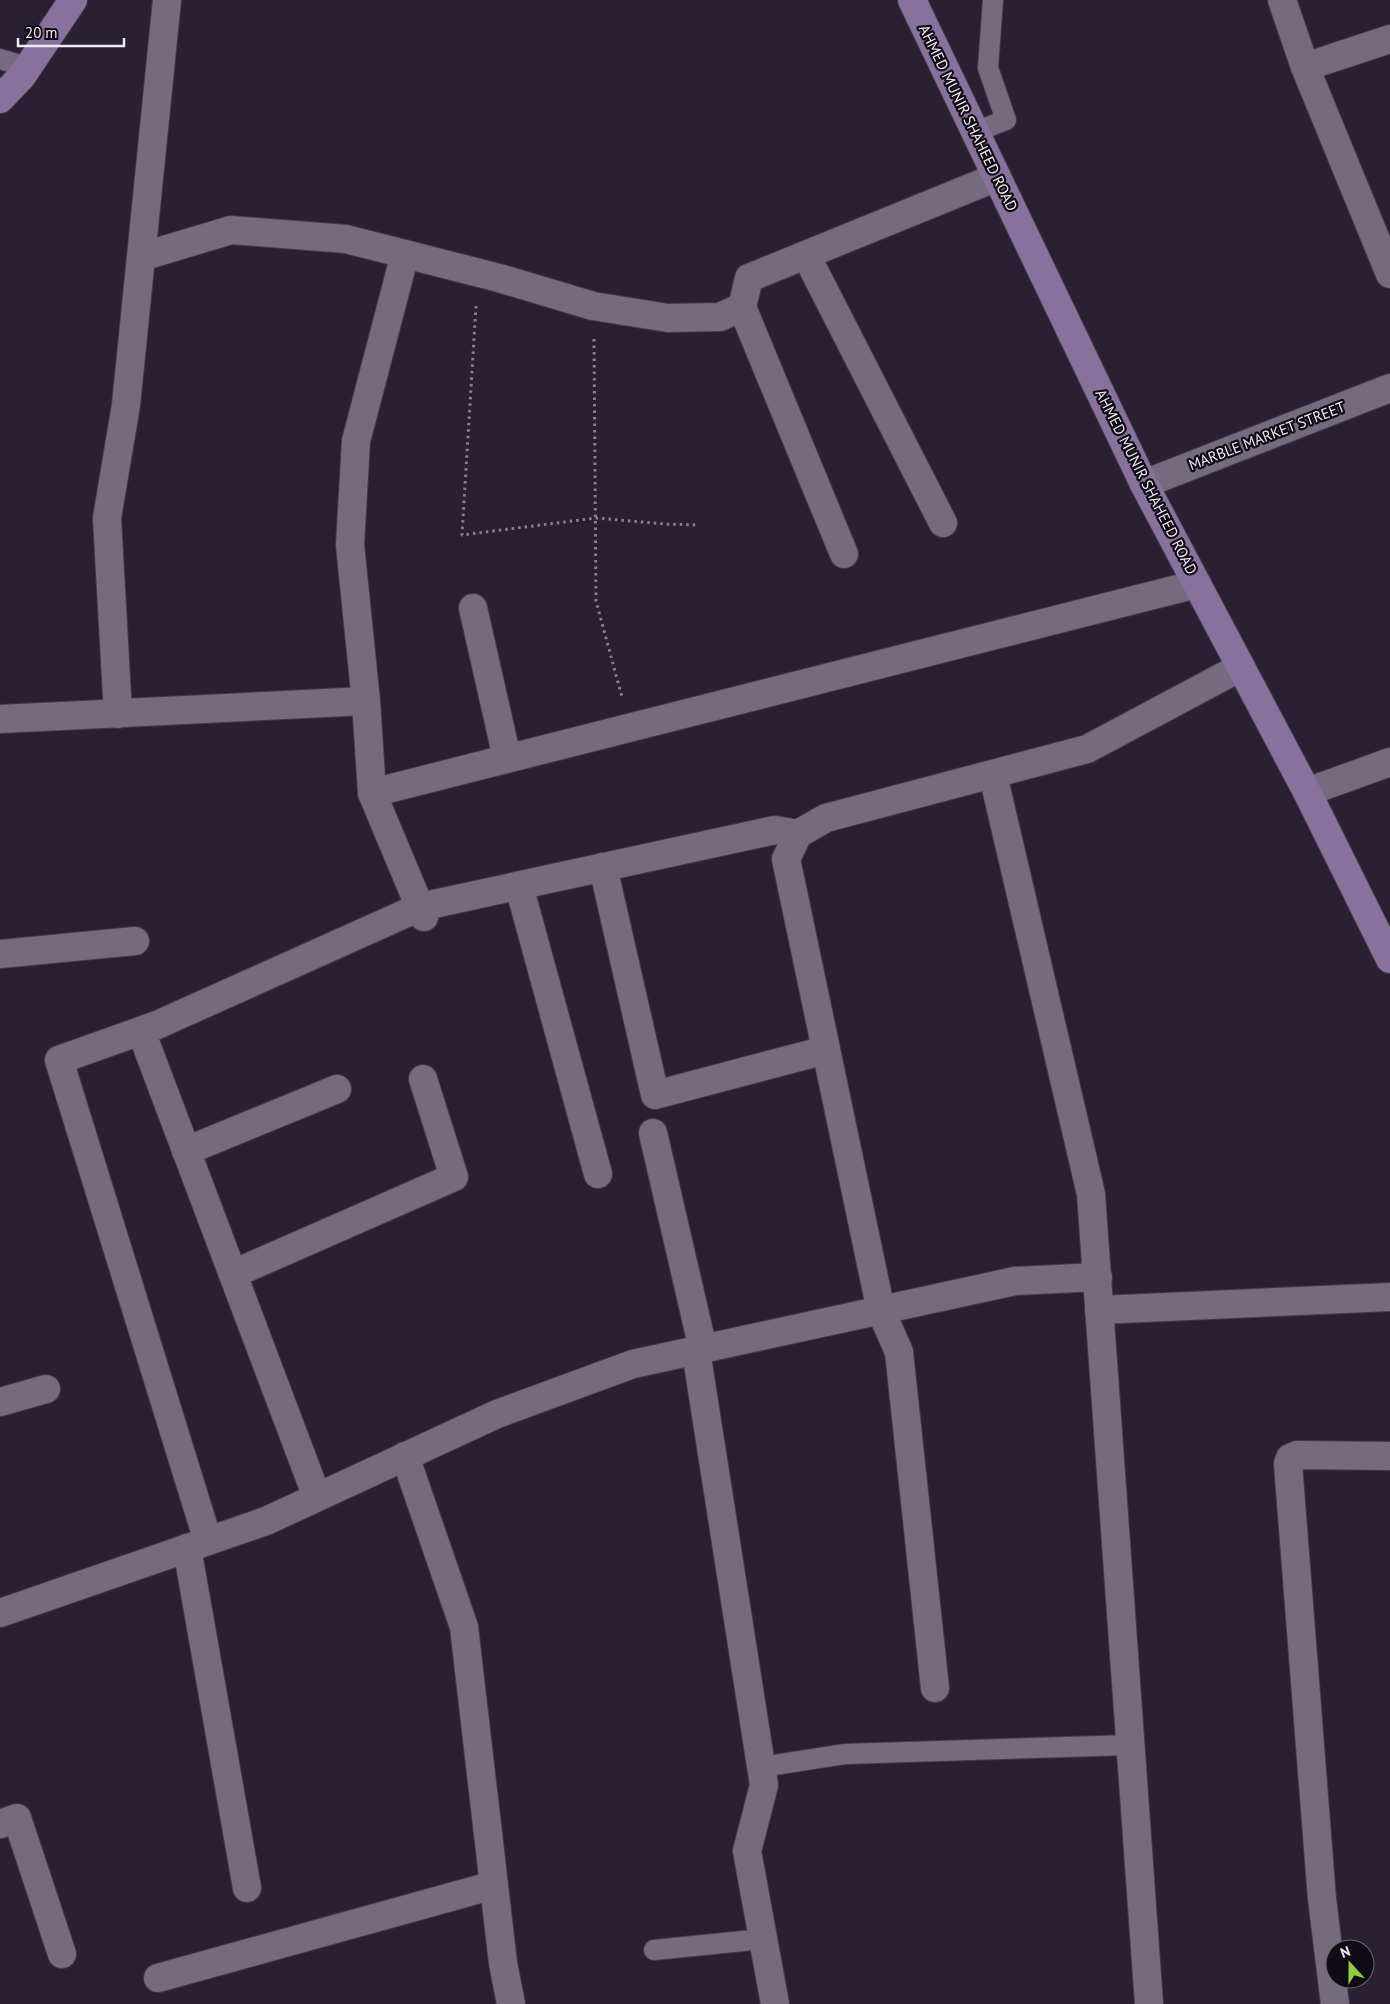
<svg xmlns="http://www.w3.org/2000/svg" width="1390" height="2004" viewBox="0 0 1390 2004" font-family="'PT Sans',sans-serif">
	<style>
		.lines { fill: none; stroke-linecap: round; stroke-linejoin: round }
		.lane-casing { stroke: #433c4a; stroke-width: 22 }
		.street-casing { stroke: #433c4a; stroke-width: 30 }
		.secondary-casing { stroke: #433c4a; stroke-width: 30 }
		.path { stroke: #88808f; stroke-width: 3; stroke-dasharray: 2.5 4; stroke-linecap: butt }
		.lane { stroke: #756b7f; stroke-width: 20 }
		.street { stroke: #756b7f; stroke-width: 28 }
		.secondary { stroke: #88719d; stroke-width: 28 }
		.labels { text-anchor: middle; stroke-width: 4.5; stroke-linejoin: round; paint-order: stroke }
		.street-label { font-size: 15px; fill: #f1ebf7; stroke: #100c13 }
	</style>
	<rect width="100%" height="100%" fill="#292031"/>
	<g class="lines">
		<g class="lane-casing">
			<g id="lane">
				<polyline points="0,59 27,67"/>
				<polyline points="975,132 1006,120 988,68 993,0"/>
				<polyline points="761,1767 845,1754 1131,1745"/>
				<polyline points="654,1950 763,1939"/>
			</g>
		</g>
		<g class="street-casing">
			<g id="street">
				<polyline points="1282,0 1305,67 1390,274"/>
				<polyline points="1305,67 1390,39"/>
				<polyline points="405,254 356,441 350,545 366,701 372,793 424,917"/>
				<polyline points="806,255 943,523"/>
				<polyline points="141,257 231,230 346,239 499,278 593,306 668,318 720,317 742,307 749,278 997,177"/>
				<polyline points="742,307 844,554"/>
				<polyline points="1144,484 1390,388"/>
				<polyline points="473,608 507,758"/>
				<polyline points="118,714 107,518 126,405 167,0"/>
				<polyline points="0,719 366,701"/>
				<polyline points="993,775 1091,1194 1149,2004"/>
				<polyline points="1307,792 1390,762"/>
				<polyline points="372,793 1197,584"/>
				<polyline points="603,867 655,1095 826,1050"/>
				<polyline points="519,886 598,1174"/>
				<polyline points="0,954 135,941"/>
				<polyline points="141,1031 317,1497"/>
				<polyline points="653,1133 703,1349"/>
				<polyline points="186,1151 337,1089"/>
				<polyline points="233,1274 454,1177 423,1079"/>
				<polyline points="1099,1310 1390,1297"/>
				<polyline points="696,1351 764,1785 747,1851 775,2004"/>
				<polyline points="0,1402 46,1389"/>
				<polyline points="405,1456 464,1627 503,1963 511,2004"/>
				<polyline points="208,1541 59,1060 157,1025 420,907 775,830 798,834"/>
				<polyline points="187,1548 247,1888"/>
				<polyline points="0,1613 266,1521 497,1414 633,1364 1015,1281 1098,1277"/>
				<polyline points="935,1688 899,1352 881,1311 786,859 798,834 826,818 1087,749 1241,667"/>
				<polyline points="0,1824 17,1818 62,1954"/>
				<polyline points="158,1978 494,1885"/>
				<polyline points="1335,2004 1322,1899 1288,1464 1290,1458 1297,1455 1390,1456"/>
			</g>
		</g>
		<g class="secondary-casing">
			<g id="secondary">
				<polyline points="912,0 1144,484 1307,792 1390,959"/>
				<polyline points="0,99 22,76 73,0"/>
			</g>
		</g>
		<g class="path">
			<polyline points="476,306 462,535 596,518 665,524 697,525"/>
			<polyline points="594,339 596,601 622,697"/>
		</g>
		<use href="#lane" class="lane"/>
		<use href="#street" class="street"/>
		<use href="#secondary" class="secondary"/>
	</g>
	<g class="labels">
		<g class="street-label">
			<text transform="translate(968 118) rotate(64)" y="5">AHMED MUNIR SHAHEED ROAD</text>
			<text transform="translate(1267 436) rotate(-21)" y="5">MARBLE MARKET STREET</text>
			<text transform="translate(1146 482) rotate(63)" y="5">AHMED MUNIR SHAHEED ROAD</text>
		</g>
	</g>
	<g transform="translate(1350 1964) rotate(339)"><circle r="24" fill="#100c13" stroke="#6a656e"/>
	<path d="M0-4L9 19L0 12L-9 19Z" fill="#93cd3d"/>
	<text y="-8" font-size="14" font-weight="bold" text-anchor="middle" fill="#f1ebf7">N</text>
	</g>
	<path d="M18 38v8h106v-8" fill="none" stroke="#f1ebf7" stroke-width="2.5"/>
	<text x="25" y="38" font-size="15" fill="#f1ebf7" stroke="#100c13" stroke-width="4" paint-order="stroke">20 m</text>
</svg>
